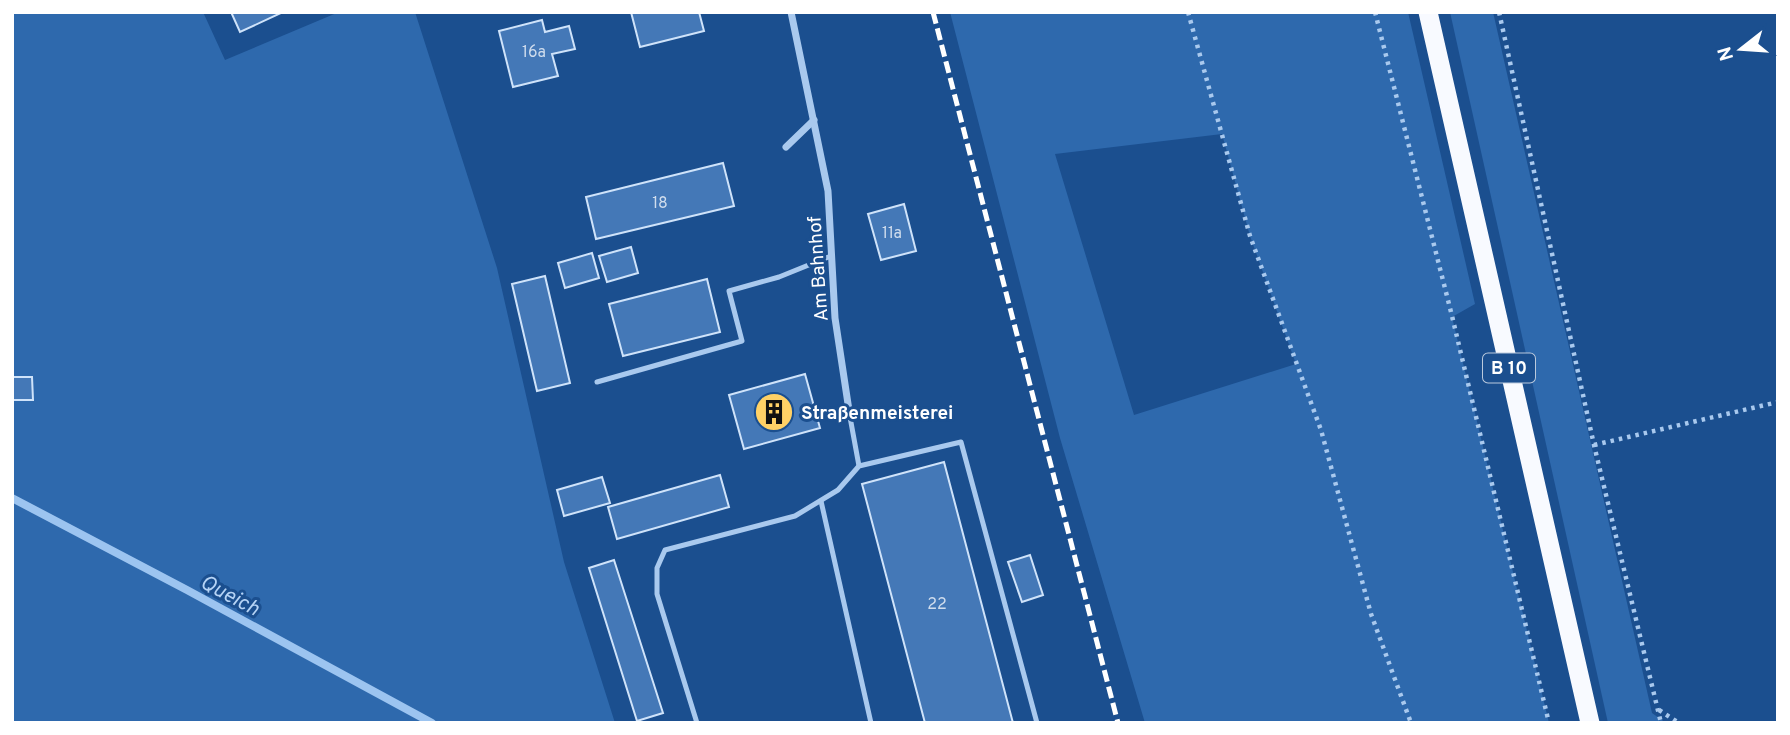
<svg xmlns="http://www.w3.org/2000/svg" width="1790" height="735" viewBox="0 0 1790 735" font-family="Overpass,sans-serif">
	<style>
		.green { fill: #2e69ad; fill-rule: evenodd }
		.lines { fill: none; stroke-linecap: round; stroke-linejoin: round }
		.stream { stroke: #9cc4f0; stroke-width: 8 }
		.building { fill: #4478b7; stroke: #cfe3fa; stroke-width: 2 }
		.path { stroke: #a9c9ee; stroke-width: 4.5; stroke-dasharray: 3.5 5; stroke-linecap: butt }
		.service { stroke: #a9c9ee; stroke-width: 5 }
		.minor { stroke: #a9c9ee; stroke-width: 7 }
		.trunk { stroke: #f8faff; stroke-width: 19 }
		.rail { stroke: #fff; stroke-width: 5; stroke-dasharray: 12 5; stroke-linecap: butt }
		.labels { text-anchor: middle; stroke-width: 6; stroke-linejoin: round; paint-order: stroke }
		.number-label { font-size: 16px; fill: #d0dded }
		.shield { fill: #1b4f8f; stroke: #bbcadd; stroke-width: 2 }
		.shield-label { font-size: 18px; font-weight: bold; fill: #fff }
		.street-label { font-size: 19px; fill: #fff; stroke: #1b4f8f }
		.poi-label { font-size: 19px; font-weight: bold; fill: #fff; stroke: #1b4f8f; text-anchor: start }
		.water-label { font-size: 21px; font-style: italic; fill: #b5d3f5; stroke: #1b4f8f }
	</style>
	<rect width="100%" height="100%" fill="#1b4f8f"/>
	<g class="green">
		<polygon points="12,12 203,12 225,60 339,12 415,12 497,268 564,562 615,723 12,723"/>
		<path d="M950,12H1408L1475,304L1452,317L1549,723H1145L1060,438ZM1222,134L1250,236L1296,364L1134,415L1055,154Z"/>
		<polygon points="1450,12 1493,12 1652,713 1666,723 1608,723"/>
	</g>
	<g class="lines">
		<polyline class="stream" points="12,498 187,590 432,723"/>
	</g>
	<g class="building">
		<polygon points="231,12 280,12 281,13 240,32"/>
		<polygon points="631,12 699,12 704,31 640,47"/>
		<polygon points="542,20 545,32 569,26 575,49 552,54 558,76 513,87 499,31"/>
		<polygon points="723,163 734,206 596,239 586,197"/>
		<polygon points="904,204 916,251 881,260 868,214"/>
		<polygon points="631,247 638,273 607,282 599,256"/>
		<polygon points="592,253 599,278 565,288 558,263"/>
		<polygon points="545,276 570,383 537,391 512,284"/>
		<polygon points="707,279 720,332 623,356 609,304"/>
		<polygon points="805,374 820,428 744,449 729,395"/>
		<polygon points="12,377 32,377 33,400 12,400"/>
		<polygon points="944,462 1013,723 925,723 862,484"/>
		<polygon points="720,475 729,507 617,539 608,507"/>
		<polygon points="602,477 610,503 564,516 557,490"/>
		<polygon points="1030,555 1043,595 1022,602 1008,562"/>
		<polygon points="614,560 663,713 637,721 589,568"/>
	</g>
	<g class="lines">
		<g class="path">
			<polyline points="1188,12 1250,236 1321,430 1371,614 1411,723"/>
			<polyline points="1375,12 1452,316 1549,723"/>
			<polyline points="1499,12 1594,445 1661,723"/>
			<polyline points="1594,445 1778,402"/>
			<polyline points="1659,710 1679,723"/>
		</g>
		<g class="service">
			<polyline points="597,382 742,341 729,291 779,277 831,256"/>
			<polyline points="850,417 859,466"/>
			<polyline points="821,501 871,723"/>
			<polyline points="697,723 657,594 657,568 665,550 795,516 838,490 859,466 961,442 1037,723"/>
		</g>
		<g class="minor">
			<polyline points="791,12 828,191 835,318 850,417"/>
			<polyline points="786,147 814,120"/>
		</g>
		<polyline class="trunk" points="1428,12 1590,723"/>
		<polyline class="rail" points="933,12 1118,723"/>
	</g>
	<defs>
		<g id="building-disc" transform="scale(2.0125)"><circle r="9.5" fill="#ffd166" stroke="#1b4f8f"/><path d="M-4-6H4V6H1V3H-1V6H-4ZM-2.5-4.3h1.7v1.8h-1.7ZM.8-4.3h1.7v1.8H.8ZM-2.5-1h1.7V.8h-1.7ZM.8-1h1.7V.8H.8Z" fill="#111"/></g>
	</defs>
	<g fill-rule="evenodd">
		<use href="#building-disc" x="774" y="412"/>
	</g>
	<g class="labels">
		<g class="number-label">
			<text x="534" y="57">16a</text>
			<text x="660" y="208">18</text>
			<text x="892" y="238">11a</text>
			<text x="937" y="609">22</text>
		</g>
		<rect class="shield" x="1483" y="353.5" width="52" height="29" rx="5"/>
		<g class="shield-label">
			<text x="1509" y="374">B 10</text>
		</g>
		<g class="street-label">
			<text transform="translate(817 269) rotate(-94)" y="7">Am Bahnhof</text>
		</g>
		<g class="poi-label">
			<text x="801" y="419">Straßenmeisterei</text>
		</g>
		<g class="water-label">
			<text transform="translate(230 595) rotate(28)" y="7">Queich</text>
		</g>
	</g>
	<rect width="1790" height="735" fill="none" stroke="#ffffff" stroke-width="28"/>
	<g transform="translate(1741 49) rotate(253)" stroke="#1b4f8f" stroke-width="5" paint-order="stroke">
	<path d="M0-5L12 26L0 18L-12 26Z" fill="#ffffff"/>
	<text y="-10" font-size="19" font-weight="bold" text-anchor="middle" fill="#ffffff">N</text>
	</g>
</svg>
